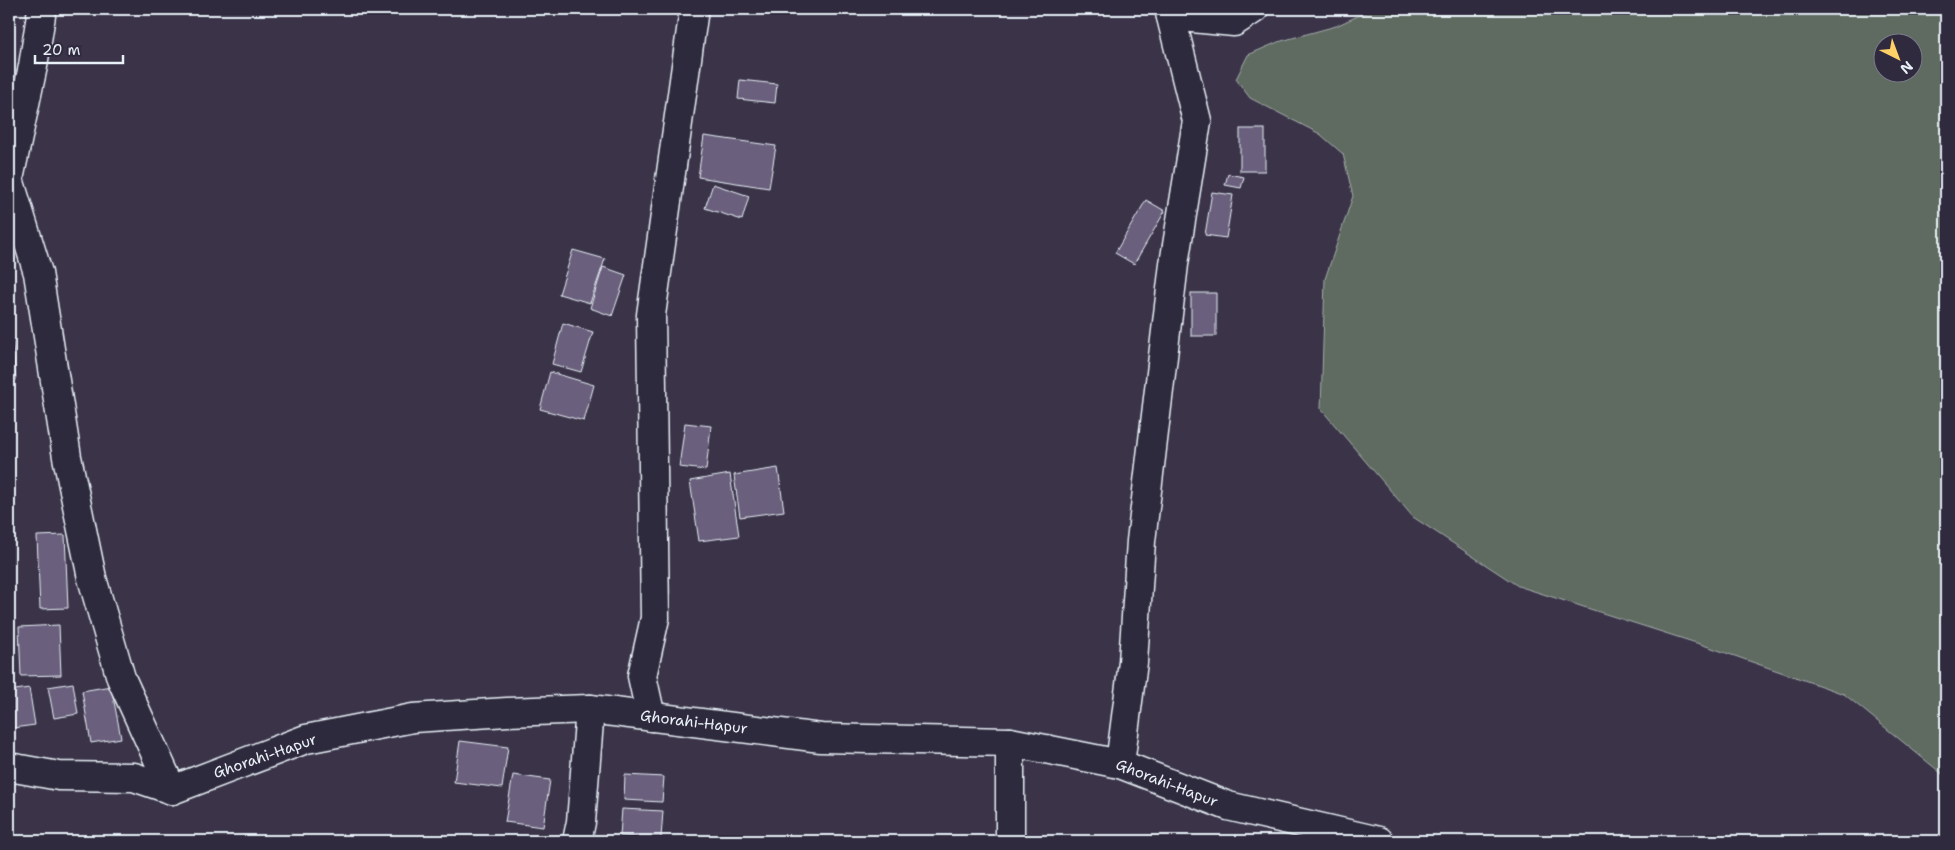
<svg xmlns="http://www.w3.org/2000/svg" width="1955" height="850" viewBox="0 0 1955 850" font-family="'Shantell Sans',sans-serif">
	<style>
		.green { fill: #5f6a60; stroke: #a4aeac; fill-rule: evenodd }
		.building { fill: #6b5e7b; stroke: #e8f1f8 }
		.lines { fill: none; stroke-linecap: round; stroke-linejoin: round }
		.minor-casing { stroke: #e8f1f8; stroke-width: 31 }
		.minor { stroke: #2f2a3d; stroke-width: 28 }
		.labels { text-anchor: middle; stroke-width: 5; stroke-linejoin: round; paint-order: stroke }
		.street-label { font-size: 15px; fill: #e8f1f8; stroke: #2f2a3d }
	</style>
	<rect width="100%" height="100%" fill="#3b3449"/>
	<filter id="ink" filterUnits="userSpaceOnUse"><feTurbulence type="fractalNoise" baseFrequency=".02" numOctaves="2"/><feDisplacementMap in="SourceGraphic" scale="10" xChannelSelector="R" yChannelSelector="G"/><feConvolveMatrix kernelMatrix="1 2 1 2 8 2 1 2 1" color-interpolation-filters="sRGB"/></filter>
	<g filter="url(#ink)">
		<path class="green" d="M1373,9H1946V777L1844,694L1709,647L1518,586L1413,517L1321,409L1325,279L1353,196L1343,154L1320,134L1250,98L1236,79L1248,55L1278,42L1336,26ZM1882,42H1912V72H1882Z"/>
		<g class="building">
			<polygon points="9,9 12,9 11,48 9,48"/>
			<polygon points="740,80 777,84 775,103 738,99"/>
			<rect x="1240" y="129" width="25" height="42"/>
			<polygon points="704,136 776,146 769,188 698,177"/>
			<polygon points="1228,174 1244,177 1241,188 1225,185"/>
			<polygon points="713,184 749,196 742,220 705,208"/>
			<polygon points="1212,192 1233,195 1226,238 1205,235"/>
			<polygon points="1146,200 1165,211 1134,264 1115,253"/>
			<polygon points="573,250 605,259 590,303 559,294"/>
			<polygon points="603,267 626,275 612,316 590,308"/>
			<rect x="1191" y="293" width="25" height="43"/>
			<polygon points="563,323 593,332 581,372 552,364"/>
			<polygon points="9,326 11,326 16,380 9,381"/>
			<polygon points="550,372 594,385 584,421 540,409"/>
			<polygon points="9,407 13,407 9,430"/>
			<polygon points="685,423 711,426 706,470 679,467"/>
			<polygon points="778,468 784,511 740,517 734,475"/>
			<polygon points="730,474 739,536 699,541 690,481"/>
			<polygon points="65,535 68,608 40,609 37,536"/>
			<polygon points="59,625 61,675 21,676 19,627"/>
			<polygon points="73,683 78,714 54,718 48,687"/>
			<polygon points="111,686 121,738 91,743 82,691"/>
			<polygon points="29,688 35,725 13,728 9,691"/>
			<polygon points="460,741 508,747 502,788 454,782"/>
			<polygon points="513,775 550,780 543,827 505,822"/>
			<polygon points="625,775 664,777 662,802 624,800"/>
			<polygon points="622,809 663,811 661,838 620,836"/>
		</g>
		<g class="lines">
			<g class="minor-casing">
				<g id="minor">
					<polyline points="42,9 33,66 9,179 38,273 67,457 92,578 121,678 172,790"/>
					<polyline points="1171,16 1234,22 1254,9"/>
					<polyline points="651,717 642,676 655,618 651,315 694,9"/>
					<polyline points="1120,764 1133,662 1141,541 1174,264 1197,121 1169,9"/>
					<polyline points="9,767 59,776 134,777 172,790 306,739 413,718 507,712 590,709 821,738 1010,742 1120,764 1228,806 1379,841"/>
					<polyline points="577,841 581,822 590,709"/>
					<polyline points="1010,841 1010,742"/>
				</g>
			</g>
			<use href="#minor" class="minor"/>
		</g>
	</g>
	<g class="labels">
		<g class="street-label">
			<text transform="translate(694 722) rotate(7)" y="5">Ghorahi-Hapur</text>
			<text transform="translate(265 756) rotate(-19)" y="5">Ghorahi-Hapur</text>
			<text transform="translate(1167 783) rotate(21)" y="5">Ghorahi-Hapur</text>
		</g>
	</g>
	<rect width="1955" height="850" fill="none" stroke="#2f2a3d" stroke-width="30"/>
	<rect x="15" y="15" width="1925" height="820" fill="none" stroke="#e8f1f8" stroke-width="2" filter="url(#ink)"/>
	<g transform="translate(1898 58) rotate(138)"><circle r="24" fill="#2f2a3d" stroke="#797a88"/>
	<path d="M0-4L9 19L0 12L-9 19Z" fill="#ffd166"/>
	<text y="-8" font-size="14" font-weight="bold" text-anchor="middle" fill="#e8f1f8">N</text>
	</g>
	<path d="M35 55v8h88v-8" fill="none" stroke="#e8f1f8" stroke-width="2.5"/>
	<text x="42" y="55" font-size="15" fill="#e8f1f8" stroke="#2f2a3d" stroke-width="4" paint-order="stroke">20 m</text>
</svg>
